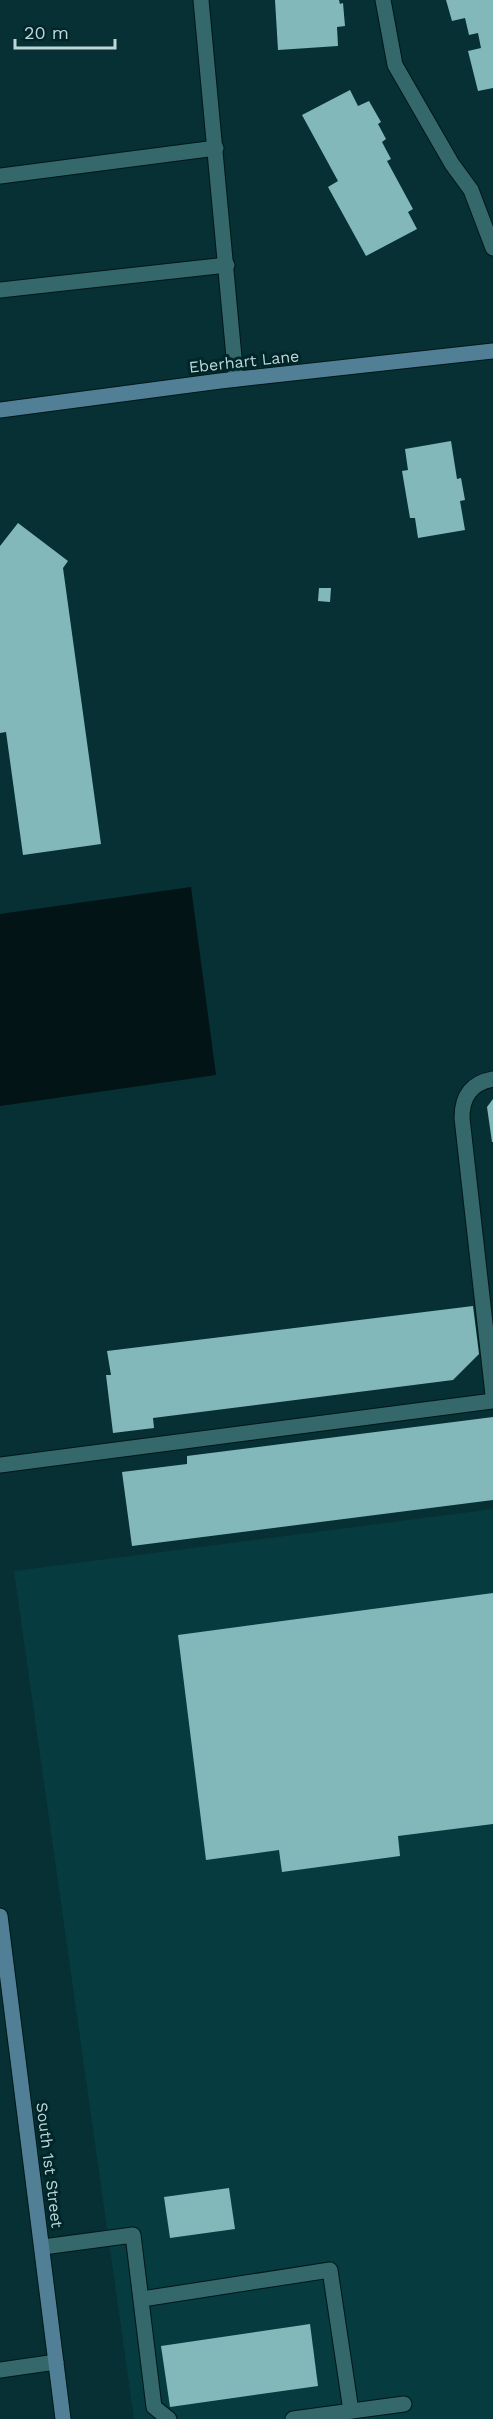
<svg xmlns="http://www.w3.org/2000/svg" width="493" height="2419" viewBox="0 0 493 2419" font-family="'Work Sans',sans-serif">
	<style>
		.built { fill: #063b3f }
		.water { fill: #021415 }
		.building { fill: #83b8bb }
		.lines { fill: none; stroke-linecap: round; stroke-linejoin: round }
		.lane-casing { stroke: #001718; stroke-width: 17 }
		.secondary-casing { stroke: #001718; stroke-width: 17 }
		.lane { stroke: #35686b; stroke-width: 15 }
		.secondary { stroke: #518096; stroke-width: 15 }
		.labels { text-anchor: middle; stroke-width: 6; stroke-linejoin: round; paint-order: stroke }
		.street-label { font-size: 16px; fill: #bdd7d8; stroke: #002629 }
	</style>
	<rect width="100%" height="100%" fill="#063033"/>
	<polygon class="built" points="493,1509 493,2419 134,2419 14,1571"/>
	<polygon class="water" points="191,887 216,1075 0,1106 0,914"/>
	<g class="building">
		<polygon points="275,0 339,0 340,4 343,3 345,26 337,27 338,46 278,50"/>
		<polygon points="446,0 493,0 493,88 478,91 468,51 481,48 478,33 469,35 465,18 452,21"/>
		<polygon points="350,90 358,106 369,101 381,122 378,124 386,139 382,142 391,159 387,161 413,209 408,212 417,229 366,256 328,187 338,181 302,115"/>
		<polygon points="451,441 457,479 461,478 465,500 460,501 465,530 418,538 415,518 410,518 402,471 408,470 405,449"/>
		<polygon points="18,523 68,561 63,568 101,844 23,855 6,732 0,733 0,546"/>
		<polygon points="319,588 331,588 330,602 318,601"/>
		<polygon points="493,1099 493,1142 492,1142 487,1107"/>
		<polygon points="473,1306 479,1354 453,1380 153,1418 154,1428 113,1433 106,1375 111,1375 107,1351"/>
		<polygon points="493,1417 493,1500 132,1546 122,1472 187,1464 187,1456"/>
		<polygon points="493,1593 493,1824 398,1836 400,1856 282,1872 279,1850 206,1860 178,1635"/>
		<polygon points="229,2188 235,2229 170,2238 164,2197"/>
		<polygon points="310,2324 318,2386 170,2407 161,2346"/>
	</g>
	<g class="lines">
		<g class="lane-casing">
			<g id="lane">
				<polyline points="201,0 236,379"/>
				<polyline points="383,0 395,65 452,164 471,190 493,248"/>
				<polyline points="0,176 216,148"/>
				<polyline points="0,290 227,265"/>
				<path d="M493,1079C471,1083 462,1097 462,1118L493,1395"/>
				<polyline points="0,1465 493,1401"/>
				<polyline points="43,2247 133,2235 154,2407 169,2419"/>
				<polyline points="142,2299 330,2270 351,2411"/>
				<polyline points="0,2370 56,2362"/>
				<polyline points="293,2419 404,2404"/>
			</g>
		</g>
		<g class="secondary-casing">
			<g id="secondary">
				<polyline points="0,410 220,381 493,351"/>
				<polyline points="0,1916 63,2419"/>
			</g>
		</g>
		<use href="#lane" class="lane"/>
		<use href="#secondary" class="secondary"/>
	</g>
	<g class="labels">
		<g class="street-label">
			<text transform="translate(244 361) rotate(-6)" y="6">Eberhart Lane</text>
			<text transform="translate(50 2165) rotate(83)" y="6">South 1st Street</text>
		</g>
	</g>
	<path d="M15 39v9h100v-9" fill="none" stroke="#bdd7d8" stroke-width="3"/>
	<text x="24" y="39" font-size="18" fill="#bdd7d8" stroke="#002629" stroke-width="4.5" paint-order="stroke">20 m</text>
</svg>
